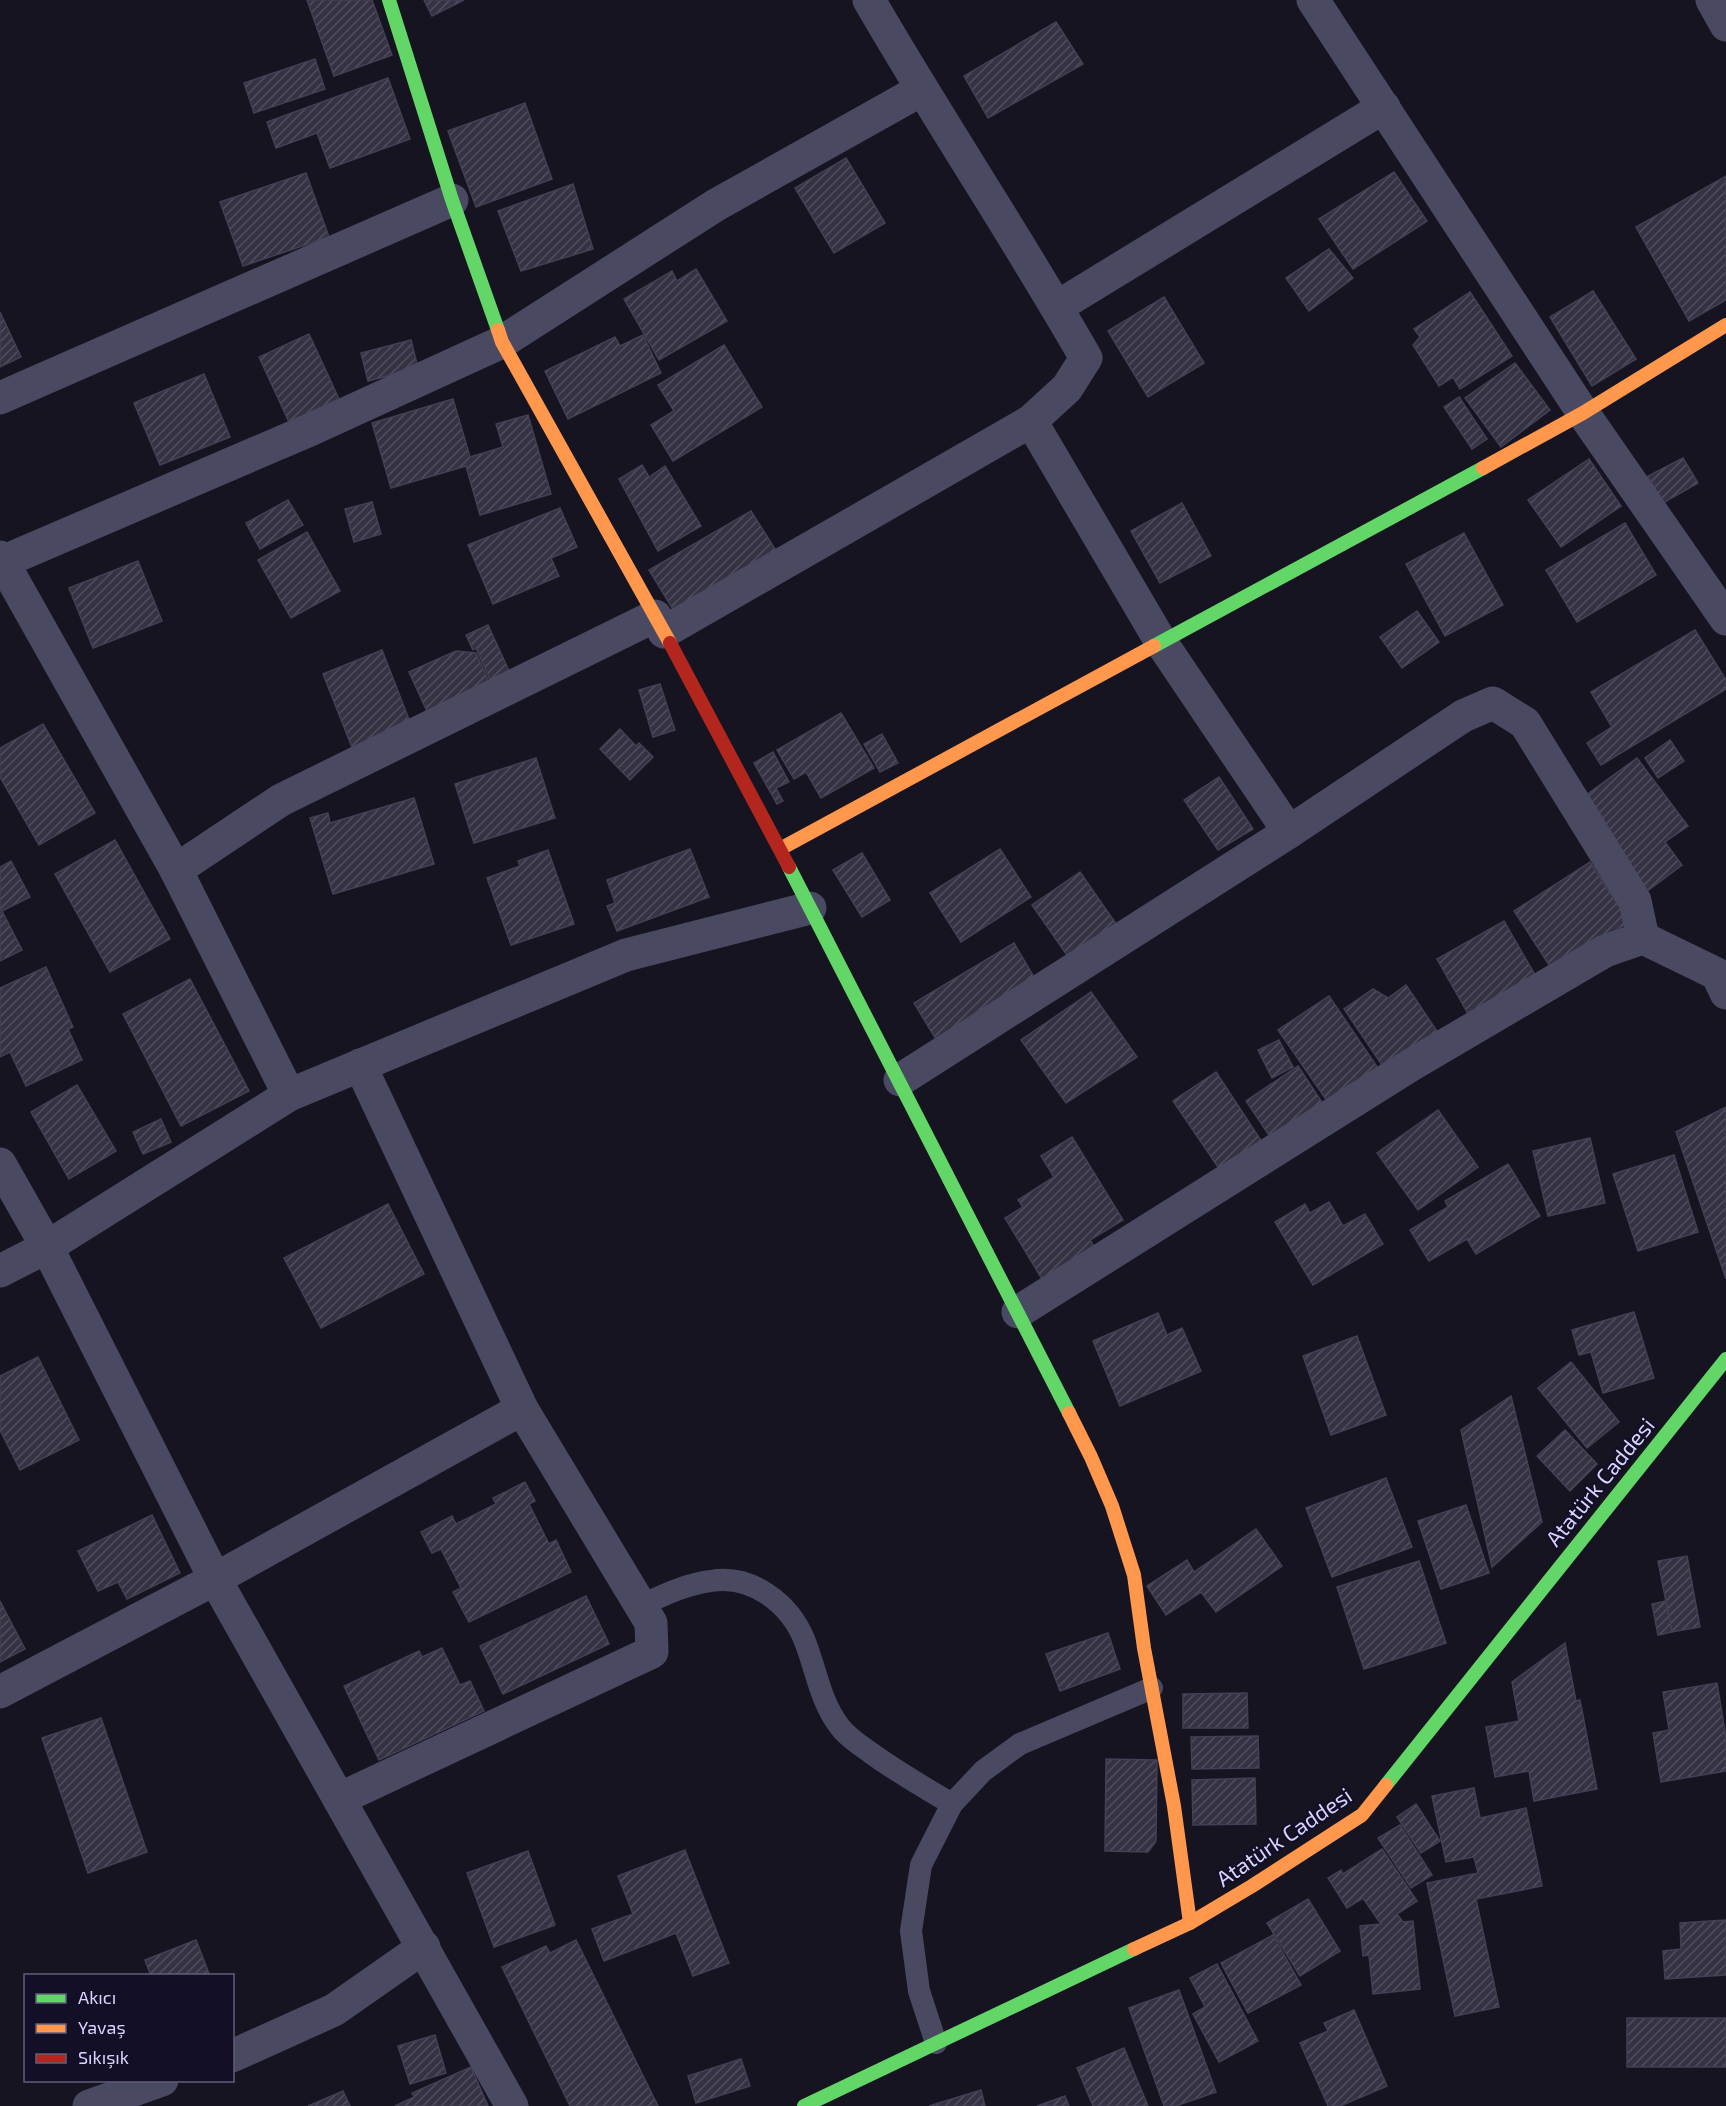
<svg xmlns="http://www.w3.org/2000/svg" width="1726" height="2106" viewBox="0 0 1726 2106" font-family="'Exo 2',sans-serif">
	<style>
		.building { fill: url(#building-hatch); stroke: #433f54; stroke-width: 1.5 }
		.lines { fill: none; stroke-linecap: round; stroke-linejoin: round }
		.lane { stroke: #4a4962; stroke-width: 22 }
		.street { stroke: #4a4962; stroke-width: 33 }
		.fast { stroke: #63d668; stroke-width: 14 }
		.slow { stroke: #ff974d; stroke-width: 14 }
		.jam { stroke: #b3261e; stroke-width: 14 }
		.labels { text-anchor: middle; stroke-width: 4.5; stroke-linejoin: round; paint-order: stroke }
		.street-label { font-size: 22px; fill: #d9d4ff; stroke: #130f26 }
	</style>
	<defs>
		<pattern id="building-hatch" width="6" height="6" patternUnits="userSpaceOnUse" patternTransform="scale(1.5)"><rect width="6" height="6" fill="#343243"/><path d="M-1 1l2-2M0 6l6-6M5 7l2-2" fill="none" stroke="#514f5f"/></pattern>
	</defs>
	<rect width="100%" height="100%" fill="#161421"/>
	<g class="building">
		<polygon points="307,0 372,0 392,55 334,76"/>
		<polygon points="424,0 464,0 432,16"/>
		<polygon points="1056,22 1083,64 988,118 964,76"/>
		<polygon points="315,59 325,89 254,113 244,83"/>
		<polygon points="388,78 410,139 330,168 317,133 276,148 267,122"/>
		<polygon points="525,103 552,179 476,207 448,131"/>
		<polygon points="846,158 885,223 834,253 795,188"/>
		<polygon points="1394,172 1427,221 1353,269 1319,219"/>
		<polygon points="306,173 329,237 243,266 220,202"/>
		<polygon points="1726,176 1726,300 1689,321 1636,227"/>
		<polygon points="573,184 593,249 521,271 498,211"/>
		<polygon points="1329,249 1353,278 1309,311 1286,278"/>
		<polygon points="696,269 727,321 659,360 624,299 672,271 677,281"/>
		<polygon points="1593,291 1636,359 1592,386 1550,317"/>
		<polygon points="1470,292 1512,356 1460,389 1453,377 1439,386 1413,345 1420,337 1414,329"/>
		<polygon points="1164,297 1204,363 1148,397 1108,331"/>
		<polygon points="0,312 21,357 0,367"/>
		<polygon points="309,334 339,399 289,422 259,357"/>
		<polygon points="643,335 661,373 568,419 545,371 615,337 620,346"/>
		<polygon points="411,340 418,368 368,381 361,353"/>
		<polygon points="724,345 762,407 673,461 651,425 674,411 658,385"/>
		<polygon points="1515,363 1550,410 1501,447 1465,398"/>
		<polygon points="204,374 230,437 160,465 134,403"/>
		<polygon points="1459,397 1487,439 1472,449 1444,407"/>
		<polygon points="453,399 470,457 503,447 496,424 528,415 551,494 480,515 466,466 391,488 372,423"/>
		<polygon points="1683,458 1698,483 1663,503 1648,476"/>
		<polygon points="1589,459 1621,506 1561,547 1528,500"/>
		<polygon points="642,465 649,477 665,466 701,526 658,551 619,479"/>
		<polygon points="288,500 303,525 260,549 246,523"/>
		<polygon points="372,502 381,534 354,542 345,509"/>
		<polygon points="1182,503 1211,556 1160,583 1131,531"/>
		<polygon points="560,508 577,547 551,558 559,576 493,604 468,545"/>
		<polygon points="751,511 780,557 677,616 649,570"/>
		<polygon points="1625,523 1656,575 1577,622 1546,570"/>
		<polygon points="307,532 340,591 291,618 258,560"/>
		<polygon points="1464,533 1503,605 1445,636 1406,564"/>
		<polygon points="138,561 162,621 93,648 69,588"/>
		<polygon points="1417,611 1439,642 1402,668 1380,637"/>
		<polygon points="488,625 510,673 491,682 476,648 473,650 466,635"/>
		<polygon points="1695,630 1726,680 1726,689 1601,765 1587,743 1612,727 1591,692"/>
		<polygon points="382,650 412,727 353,750 323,674"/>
		<polygon points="456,651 476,653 493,691 430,718 409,672"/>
		<polygon points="660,684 675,730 653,737 639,690"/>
		<polygon points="841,713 874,768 821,798 806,772 794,779 777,750"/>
		<polygon points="43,724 95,813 39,845 0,777 0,748"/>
		<polygon points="620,729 636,746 639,743 653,757 630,780 600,749"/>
		<polygon points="882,734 898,763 880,772 864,744"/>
		<polygon points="1670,740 1684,761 1658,778 1645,758"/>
		<polygon points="773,752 789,782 776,788 783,801 777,804 754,763"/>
		<polygon points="536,758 555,818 474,843 455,784"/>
		<polygon points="1637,758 1688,826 1665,842 1682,865 1646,892 1578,801"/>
		<polygon points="1219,777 1253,829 1218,850 1184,800"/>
		<polygon points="414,798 434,864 333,894 310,818 328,813 330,823"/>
		<polygon points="115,840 170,939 110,972 55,874"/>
		<polygon points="690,849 709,897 617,931 607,906 615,903 607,880"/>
		<polygon points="1000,849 1031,897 961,942 930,893"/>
		<polygon points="548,850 574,924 511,945 487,878 520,866 518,861"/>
		<polygon points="862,853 890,900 862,917 833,870"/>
		<polygon points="11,861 30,897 2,911 22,950 0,961 0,867"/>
		<polygon points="1590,862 1629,922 1553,971 1514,911"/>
		<polygon points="1080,872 1119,928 1071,961 1032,905"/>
		<polygon points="1504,921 1538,980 1471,1019 1437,959"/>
		<polygon points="1014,943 1037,982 937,1041 914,1003"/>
		<polygon points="46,967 73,1027 68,1029 82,1060 26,1086 10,1052 0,1057 0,988"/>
		<polygon points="190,979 249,1091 181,1126 123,1014"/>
		<polygon points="1406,985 1441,1037 1388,1074 1344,1009 1373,989 1388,998"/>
		<polygon points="1091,992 1137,1057 1066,1103 1021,1040"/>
		<polygon points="1329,996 1382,1074 1332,1108 1278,1030"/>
		<polygon points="1279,1040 1293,1067 1272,1078 1258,1050"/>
		<polygon points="1298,1066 1329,1113 1277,1147 1246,1101"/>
		<polygon points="1216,1072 1262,1142 1220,1170 1173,1101"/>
		<polygon points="77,1085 116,1151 69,1179 31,1112"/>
		<polygon points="1726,1107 1726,1279 1676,1132"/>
		<polygon points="1438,1110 1478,1167 1418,1210 1377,1153"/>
		<polygon points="161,1119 171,1142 143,1154 133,1132"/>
		<polygon points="1072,1137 1123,1220 1090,1240 1098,1253 1045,1284 1005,1218 1023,1207 1018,1200 1054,1177 1041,1156"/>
		<polygon points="1590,1138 1605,1203 1548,1216 1533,1151"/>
		<polygon points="1674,1155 1698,1232 1638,1251 1613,1174"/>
		<polygon points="1508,1164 1540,1216 1476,1254 1467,1239 1429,1261 1410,1230 1448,1207 1445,1201"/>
		<polygon points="1329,1202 1343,1226 1365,1214 1383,1244 1313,1285 1275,1222 1305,1204 1310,1213"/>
		<polygon points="388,1204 424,1274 321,1328 284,1258"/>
		<polygon points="1634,1312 1654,1378 1603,1393 1591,1352 1579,1355 1572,1330"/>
		<polygon points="1158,1313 1167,1335 1182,1328 1201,1371 1120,1406 1093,1341"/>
		<polygon points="1357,1336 1386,1415 1331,1435 1303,1356"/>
		<polygon points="38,1357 79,1440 20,1470 0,1430 0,1376"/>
		<polygon points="1571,1362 1619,1422 1587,1448 1538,1388"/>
		<polygon points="1511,1396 1542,1522 1492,1567 1461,1430"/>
		<polygon points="1565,1430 1597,1464 1570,1491 1537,1456"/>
		<polygon points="1386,1478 1412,1547 1332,1577 1306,1508"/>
		<polygon points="525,1482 535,1501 529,1504 549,1544 556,1540 571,1572 469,1622 453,1592 461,1588 441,1549 432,1553 421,1532 452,1516 456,1524 496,1504 493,1498"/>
		<polygon points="1466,1505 1489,1573 1441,1589 1418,1521"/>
		<polygon points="152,1515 180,1573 127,1599 118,1582 98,1591 78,1551"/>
		<polygon points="1256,1529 1282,1566 1216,1612 1201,1592 1166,1615 1147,1586 1187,1560 1194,1572"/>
		<polygon points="1687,1556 1700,1627 1672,1632 1658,1561"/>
		<polygon points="1419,1561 1446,1643 1364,1669 1337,1587"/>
		<polygon points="586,1596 609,1644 503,1694 480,1646"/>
		<polygon points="0,1601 25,1649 0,1662"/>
		<polygon points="1666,1601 1672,1632 1658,1635 1652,1604"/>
		<polygon points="1108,1633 1120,1669 1060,1691 1046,1654"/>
		<polygon points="1565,1643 1576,1701 1580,1700 1597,1789 1534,1801 1529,1771 1495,1777 1486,1727 1519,1721 1512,1682"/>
		<polygon points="442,1648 460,1685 470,1681 484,1711 379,1760 344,1686 419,1651 422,1657"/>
		<polygon points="1717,1683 1726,1738 1726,1771 1661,1782 1653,1733 1669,1730 1663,1692"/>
		<polygon points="1247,1693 1248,1728 1183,1728 1183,1694"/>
		<polygon points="101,1718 147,1852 88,1873 42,1738"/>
		<polygon points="1258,1736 1259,1768 1192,1769 1191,1737"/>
		<polygon points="1106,1759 1157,1760 1156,1841 1148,1852 1105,1851"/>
		<polygon points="1255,1778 1256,1824 1193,1825 1192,1780"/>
		<polygon points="1474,1788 1480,1818 1526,1808 1542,1886 1476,1899 1499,2007 1455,2016 1427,1883 1478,1873 1474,1857 1446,1862 1432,1796"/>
		<polygon points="1416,1804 1440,1841 1421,1853 1397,1817"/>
		<polygon points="1400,1825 1432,1875 1411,1888 1378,1838"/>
		<polygon points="1382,1849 1417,1901 1397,1914 1403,1922 1413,1921 1420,1989 1373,1994 1369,1955 1363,1956 1360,1926 1381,1924 1363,1898 1347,1908 1328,1878 1341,1870 1343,1874"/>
		<polygon points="685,1850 729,1963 693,1976 676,1933 604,1961 592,1929 633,1914 618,1876"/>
		<polygon points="528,1851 555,1925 494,1947 467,1873"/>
		<polygon points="1308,1899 1340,1951 1300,1976 1267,1923"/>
		<polygon points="1726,1920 1726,1975 1665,1979 1663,1951 1681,1949 1680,1923"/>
		<polygon points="1273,1935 1301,1985 1248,2013 1221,1963"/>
		<polygon points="196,1940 210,1976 151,1976 145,1960"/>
		<polygon points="576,1940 658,2106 570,2106 502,1967 546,1946 550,1953"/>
		<polygon points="1217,1964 1258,2041 1219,2062 1193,2014 1205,2007 1190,1978"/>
		<polygon points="1179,1990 1216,2092 1176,2106 1164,2106 1129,2008"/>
		<polygon points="1354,2010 1387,2086 1340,2106 1328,2106 1300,2043 1328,2031 1324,2023"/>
		<rect x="1627" y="2018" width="99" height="49"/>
		<polygon points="435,2035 446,2073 410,2084 398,2046"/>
		<polygon points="1124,2048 1148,2106 1093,2106 1077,2068"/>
		<polygon points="741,2059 750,2086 696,2103 688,2076"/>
		<polygon points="471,2067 488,2106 395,2106 414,2097 412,2093"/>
		<polygon points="981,2090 985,2106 929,2106"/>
		<polygon points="343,2091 350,2106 308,2106"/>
		<polygon points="1065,2096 1069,2106 1037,2106"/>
	</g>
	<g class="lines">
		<g class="lane">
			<path d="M642,1605C664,1595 686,1584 711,1581C751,1574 789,1603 804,1639C816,1668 820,1702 840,1727C848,1738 860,1745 871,1753C897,1772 925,1788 952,1804"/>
			<polyline points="936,2043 919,1991 911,1931 921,1865 952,1804 983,1771 1020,1744 1152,1688"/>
		</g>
		<g class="street">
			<polyline points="1313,0 1583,413 1726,619"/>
			<polyline points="1712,0 1726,25"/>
			<polyline points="1057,307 1384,107"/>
			<polyline points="0,398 452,200"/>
			<polyline points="1031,421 1161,642 1289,832"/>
			<polyline points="0,557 176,870 289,1095"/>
			<polyline points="0,563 312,429 502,342 716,205 921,90"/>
			<path d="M664,632L1031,421L1067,388L1086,358C1017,237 939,121 869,0"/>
			<polyline points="176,870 281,800 655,616"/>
			<polyline points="900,1080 1289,832 1463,716 1493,703 1525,723 1635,901 1643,938"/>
			<polyline points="0,1164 47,1247 215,1579 512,2106"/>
			<polyline points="0,1271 47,1247 289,1095 626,955 810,908"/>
			<polyline points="1018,1312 1411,1065 1605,951 1643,938 1717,974 1726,993"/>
			<polyline points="0,1692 215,1579 522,1409"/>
			<polyline points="339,1799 652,1652 651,1623 522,1409 360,1065"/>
			<polyline points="232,2056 334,2010 424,1947"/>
			<polyline points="89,2106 162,2080"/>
		</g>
		<g class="fast">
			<polyline points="389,0 452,200 498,330"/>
			<polyline points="1154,646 1483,468"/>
			<polyline points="789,867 1069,1413"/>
			<polyline points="1386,1785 1726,1359"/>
			<polyline points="804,2106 1134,1949"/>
		</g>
		<g class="slow">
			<polyline points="498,330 502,342 670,643"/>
			<polyline points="1483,468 1583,413 1726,325"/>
			<polyline points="780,849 1154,646"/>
			<polyline points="1069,1413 1091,1457 1112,1506 1134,1575 1144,1648 1174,1806 1190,1923"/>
			<polyline points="1134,1949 1190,1923 1252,1886 1362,1815 1386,1785"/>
		</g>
		<polyline class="jam" points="670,643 789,867"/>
	</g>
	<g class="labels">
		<g class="street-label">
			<text transform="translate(1600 1482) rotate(-51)" y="8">Atatürk Caddesi</text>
			<text transform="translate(1284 1837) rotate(-34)" y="8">Atatürk Caddesi</text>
		</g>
	</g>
	<rect x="24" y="1974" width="210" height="108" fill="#130f26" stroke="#625e7d" stroke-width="1.5"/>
	<rect x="36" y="1994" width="30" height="9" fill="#63d668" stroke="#625e7d" stroke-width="1.5"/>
	<text x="78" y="2004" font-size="18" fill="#d9d4ff">Akıcı</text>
	<rect x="36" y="2024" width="30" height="9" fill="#ff974d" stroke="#625e7d" stroke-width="1.5"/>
	<text x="78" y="2034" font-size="18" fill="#d9d4ff">Yavaş</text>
	<rect x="36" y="2054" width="30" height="9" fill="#b3261e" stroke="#625e7d" stroke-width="1.5"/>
	<text x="78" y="2064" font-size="18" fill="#d9d4ff">Sıkışık</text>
</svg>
